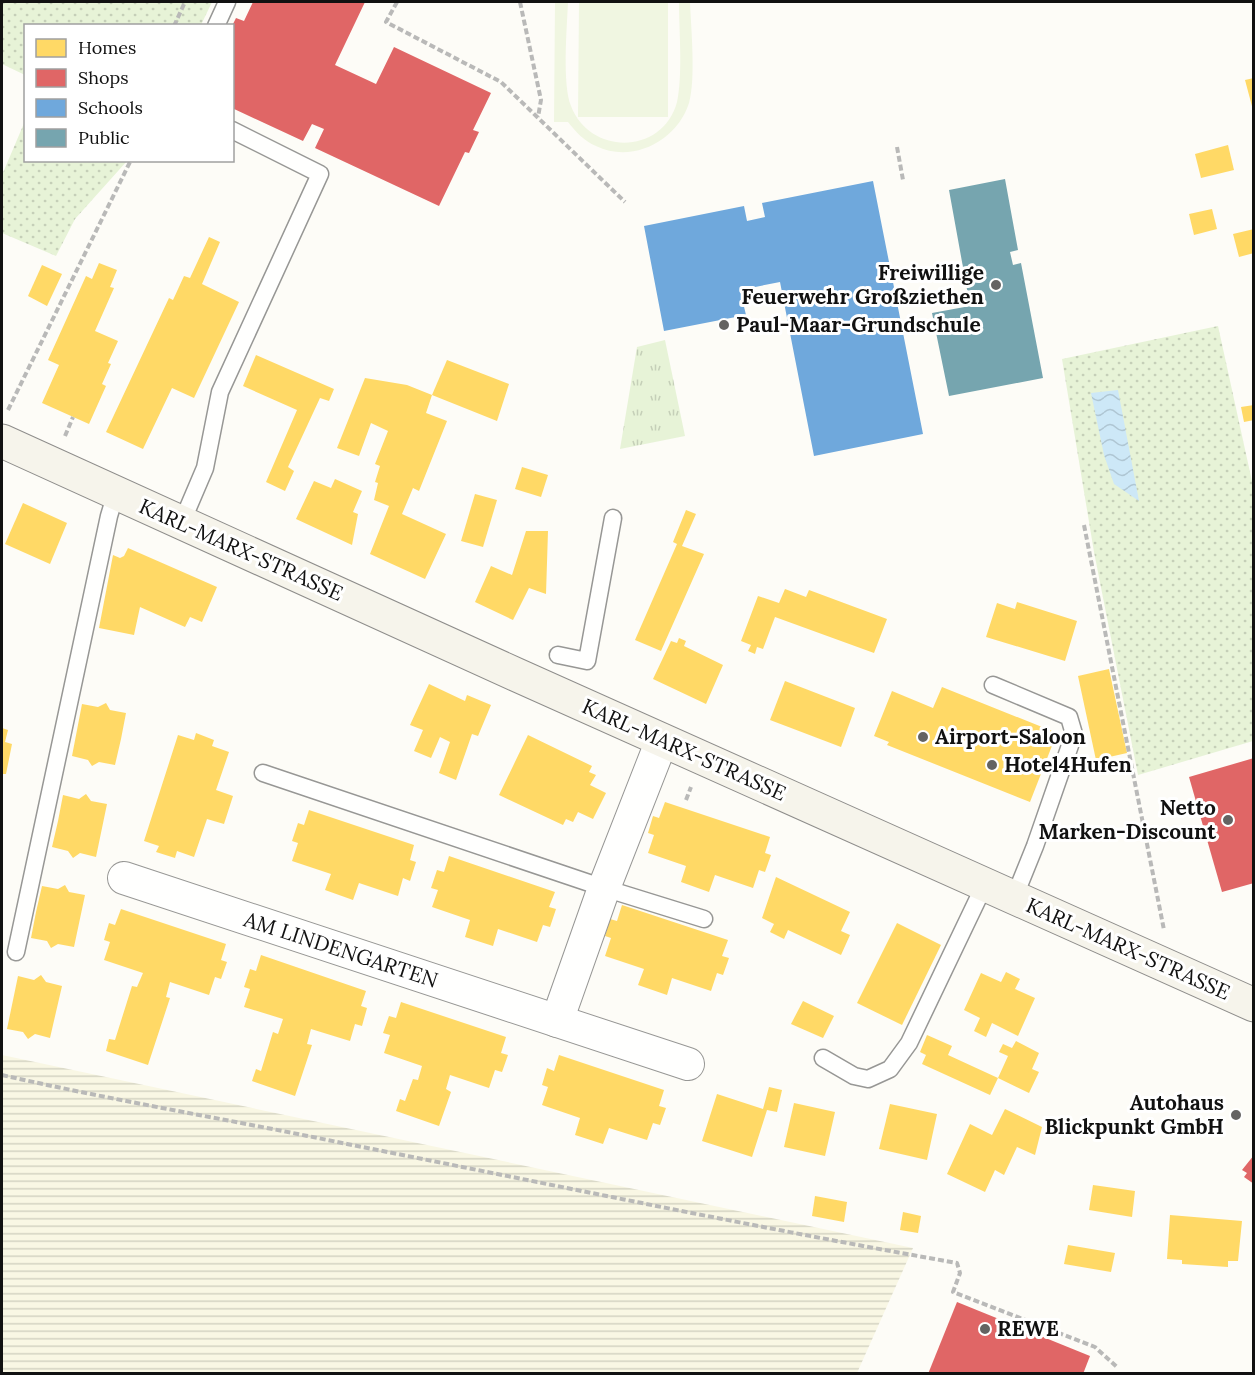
<svg xmlns="http://www.w3.org/2000/svg" width="1255" height="1375" viewBox="0 0 1255 1375" font-family="Lora,serif">
	<style>
		.farmland { fill: url(#farmland-rules) }
		.grass { fill: url(#grass-dots) }
		.park { fill: url(#park-tufts) }
		.pitch { fill: #f0f6e1 }
		.water { fill: url(#water-waves) }
		.homes { fill: #ffd966 }
		.shops { fill: #e06666 }
		.schools { fill: #6fa8dc }
		.public { fill: #76a5af }
		.lines { fill: none; stroke-linecap: round; stroke-linejoin: round }
		.service-casing { stroke: #979795; stroke-width: 19 }
		.minor-casing { stroke: #979795; stroke-width: 34 }
		.secondary-casing { stroke: #8e8d8b; stroke-width: 35 }
		.path { stroke: #b9b9b8; stroke-width: 4; stroke-dasharray: 6 3; stroke-linecap: butt }
		.service { stroke: #fffffe; stroke-width: 16 }
		.minor { stroke: #fffffe; stroke-width: 32 }
		.secondary { stroke: #f6f4eb; stroke-width: 33 }
		.poi-dot { fill: #646362; stroke: #fff; stroke-width: 2 }
		.labels { text-anchor: middle; stroke-width: 6; stroke-linejoin: round; paint-order: stroke }
		.poi-label { font-size: 21px; font-weight: bold; fill: #111; stroke: #fff; text-anchor: start }
		.street-label { font-size: 21px; fill: #111; stroke: #fff }
	</style>
	<defs>
		<pattern id="farmland-rules" width="6" height="5" patternUnits="userSpaceOnUse" patternTransform="scale(1.5)"><rect width="6" height="5" fill="#f9f7e4"/><path d="M0 2.5h6" fill="none" stroke="#d4d3c3"/></pattern>
		<pattern id="grass-dots" width="8" height="8" patternUnits="userSpaceOnUse" patternTransform="scale(1.5)"><rect width="8" height="8" fill="#e7f3d7"/><path d="M2 2h.1M6 6h.1" fill="none" stroke="#c5cfb8" stroke-width="1.8" stroke-linecap="round"/></pattern>
		<pattern id="park-tufts" width="24" height="20" patternUnits="userSpaceOnUse" patternTransform="scale(1.5)"><rect width="24" height="20" fill="#e7f3d7"/><path d="M3 7l-1-3M5 7V3M7 7l1-3M15 17l-1-3M17 17v-4M19 17l1-3" fill="none" stroke="#c5cfb8"/></pattern>
		<pattern id="water-waves" width="16" height="10" patternUnits="userSpaceOnUse" patternTransform="scale(1.5)"><rect width="16" height="10" fill="#cde8f7"/><path d="M0 5q4-4 8 0t8 0" fill="none" stroke="#afc6d3"/></pattern>
	</defs>
	<rect width="100%" height="100%" fill="#fdfcf7"/>
	<polygon class="farmland" points="2,1055 913,1248 857,1373 2,1373"/>
	<g class="grass">
		<polygon points="2,2 212,2 201,25 26,26 25,75 2,64"/>
		<polygon points="25,121 26,160 127,161 75,219 56,256 2,233 2,175"/>
		<polygon points="1218,326 1253,486 1253,741 1138,775 1094,552 1062,359"/>
	</g>
	<polygon class="park" points="665,340 685,436 620,449 637,347"/>
	<g class="pitch">
		<path d="M555,2H568C567,27 562,84 571,106C590,156 663,155 677,102C683,76 679,29 679,2H690C691,28 696,79 689,103C677,141 632,164 596,146C584,141 576,132 568,122H554Z"/>
		<polygon points="579,2 668,2 668,117 578,117"/>
	</g>
	<polygon class="water" points="1118,390 1139,501 1114,484 1104,455 1091,393"/>
	<g class="homes">
		<polygon points="1254,78 1254,110 1253,110 1245,80"/>
		<polygon points="1228,145 1234,170 1201,178 1195,154"/>
		<polygon points="1212,209 1217,229 1194,235 1189,214"/>
		<polygon points="1254,229 1254,253 1239,257 1233,234"/>
		<polygon points="209,237 220,242 202,284 239,302 194,398 172,388 143,449 106,432 169,298 173,300 184,276 190,278"/>
		<polygon points="99,263 117,270 110,287 114,288 95,331 118,341 108,363 111,364 102,384 106,386 89,424 42,403 59,365 48,360 86,276 92,279"/>
		<polygon points="42,265 62,274 47,306 28,296"/>
		<polygon points="256,355 334,389 329,401 320,398 288,467 294,471 285,491 266,482 297,410 243,386"/>
		<polygon points="447,360 509,384 497,421 432,395"/>
		<polygon points="365,378 407,385 432,395 426,413 447,421 419,491 413,488 402,514 446,534 425,579 370,554 389,506 374,500 378,483 375,482 380,466 375,464 388,431 371,423 359,456 337,448"/>
		<polygon points="1254,405 1254,420 1244,422 1241,407"/>
		<polygon points="522,467 548,475 541,497 515,489"/>
		<polygon points="335,479 362,491 353,512 358,514 352,545 296,519 314,481 331,488"/>
		<polygon points="475,494 497,500 483,547 461,541"/>
		<polygon points="23,503 67,523 50,564 5,544"/>
		<polygon points="686,510 696,514 682,546 704,554 661,651 635,640 677,544 673,542"/>
		<polygon points="526,531 548,531 546,594 529,588 513,620 475,602 491,566 512,575"/>
		<polygon points="128,548 217,587 202,622 190,617 185,627 140,607 134,635 99,628 113,555 120,558 124,556"/>
		<polygon points="785,589 806,597 809,590 887,619 874,653 775,617 763,649 757,647 755,654 748,651 751,645 741,641 758,596 779,603"/>
		<polygon points="1017,602 1077,621 1065,661 986,637 997,603 1015,609"/>
		<polygon points="679,638 686,641 684,646 723,665 706,704 653,679 671,641 677,643"/>
		<polygon points="1109,669 1127,753 1096,760 1078,676"/>
		<polygon points="785,681 855,708 841,747 770,720"/>
		<polygon points="429,684 465,701 467,695 491,705 478,736 472,734 456,780 439,773 450,742 440,737 431,758 414,751 423,730 410,725"/>
		<polygon points="942,687 1057,733 1030,802 887,745 889,742 874,736 892,691 933,708"/>
		<polygon points="106,703 110,710 126,713 121,739 115,765 99,762 92,766 88,760 72,756 82,704 98,707"/>
		<polygon points="2,728 8,730 5,742 12,744 6,774 2,774"/>
		<polygon points="196,733 214,740 212,746 229,752 216,790 233,796 224,824 207,819 194,857 177,851 175,858 156,852 159,846 144,841 178,735 194,740"/>
		<polygon points="528,735 592,766 589,772 596,775 590,785 606,793 593,819 578,812 573,822 566,819 563,825 499,795"/>
		<polygon points="86,794 91,801 107,804 96,857 80,853 73,858 68,851 52,847 58,821 63,795 79,799"/>
		<polygon points="665,802 770,837 765,853 771,855 765,872 759,870 753,888 715,875 709,892 681,882 686,866 648,853 654,835 648,833 653,816 659,818"/>
		<polygon points="309,810 414,845 410,860 416,862 410,881 403,878 398,896 359,883 353,900 325,890 331,874 292,861 298,843 292,841 298,823 304,825"/>
		<polygon points="449,856 555,892 549,907 556,909 550,927 543,925 537,942 498,929 493,946 465,937 470,920 432,907 438,890 431,888 437,870 444,872"/>
		<polygon points="776,877 850,912 841,931 850,935 841,955 788,930 784,939 770,932 774,924 762,918"/>
		<polygon points="65,885 69,892 85,895 74,947 58,944 51,948 47,941 31,938 36,912 42,886 58,889"/>
		<polygon points="622,905 728,940 722,956 729,958 723,975 717,973 711,991 672,978 667,995 638,985 644,969 605,956 611,938 605,936 610,919 617,921"/>
		<polygon points="121,909 226,944 221,960 227,962 221,979 215,977 209,995 170,982 166,997 170,998 148,1065 106,1051 109,1039 115,1040 132,986 137,987 143,973 104,960 110,942 104,940 109,923 115,925"/>
		<polygon points="897,923 941,945 902,1025 857,1003"/>
		<polygon points="261,955 366,991 361,1006 367,1008 362,1026 355,1024 350,1041 311,1029 307,1044 312,1045 295,1096 252,1081 256,1069 261,1071 273,1032 278,1034 283,1019 244,1007 250,989 244,987 250,969 256,971"/>
		<polygon points="1006,972 1020,979 1015,989 1035,998 1018,1036 992,1023 986,1037 974,1031 980,1018 964,1010 981,973 1001,982"/>
		<polygon points="41,975 46,982 62,986 50,1038 35,1034 28,1039 23,1032 7,1029 18,976 34,980"/>
		<polygon points="803,1001 834,1016 823,1038 791,1024"/>
		<polygon points="401,1002 506,1037 501,1053 508,1055 502,1072 495,1070 489,1088 450,1075 446,1089 451,1092 439,1126 396,1111 400,1099 405,1101 413,1079 418,1080 422,1066 384,1053 390,1035 383,1033 389,1016 396,1018"/>
		<polygon points="927,1035 952,1046 948,1055 998,1078 990,1095 922,1064 926,1055 920,1052"/>
		<polygon points="1016,1041 1039,1053 1032,1069 1039,1072 1029,1093 998,1078 1008,1056 999,1052 1003,1044 1012,1048"/>
		<polygon points="559,1055 664,1090 659,1106 666,1108 660,1125 653,1123 647,1140 609,1128 603,1144 575,1135 580,1118 542,1105 548,1087 542,1085 547,1068 554,1071"/>
		<polygon points="769,1087 782,1090 777,1112 767,1110 752,1157 702,1141 717,1094 763,1109"/>
		<polygon points="794,1103 835,1112 825,1156 784,1147"/>
		<polygon points="890,1104 937,1114 927,1160 879,1149"/>
		<polygon points="1005,1109 1042,1127 1035,1155 1017,1147 1004,1175 995,1170 985,1192 947,1174 970,1124 992,1135"/>
		<polygon points="1093,1185 1135,1191 1132,1217 1089,1210"/>
		<polygon points="815,1196 847,1202 844,1222 812,1216"/>
		<polygon points="903,1212 921,1216 918,1233 900,1230"/>
		<polygon points="1170,1215 1242,1221 1238,1261 1228,1261 1228,1267 1182,1264 1182,1260 1167,1259"/>
		<polygon points="1068,1245 1115,1253 1111,1272 1064,1264"/>
	</g>
	<g class="shops">
		<polygon points="253,2 365,2 335,65 376,84 394,47 491,93 473,130 479,132 469,153 465,152 439,206 315,148 324,129 312,124 303,141 232,108 232,26 236,18 244,21"/>
		<polygon points="1254,758 1254,883 1222,892 1189,777"/>
		<polygon points="1254,1155 1254,1184 1244,1177 1247,1173 1242,1170"/>
		<polygon points="957,1302 1090,1356 1083,1374 928,1374"/>
	</g>
	<polygon class="schools" points="873,181 923,434 814,456 780,282 740,290 746,315 664,331 644,226 744,206 747,221 765,217 762,203"/>
	<polygon class="public" points="1005,179 1018,250 1010,252 1013,265 1021,263 1043,378 949,396 932,313 970,306 949,190"/>
	<g class="lines">
		<g class="service-casing">
			<g id="service">
				<polyline points="216,26 227,2"/>
				<polyline points="182,522 205,468 220,392 320,174 232,130"/>
				<polyline points="558,655 587,661 613,518"/>
				<polyline points="993,685 1069,717 1074,734 1035,846 1014,898"/>
				<polyline points="263,773 604,888 704,919"/>
				<polyline points="16,952 109,516 116,493"/>
				<polyline points="823,1058 854,1076 868,1079 890,1069 909,1043 985,884"/>
			</g>
		</g>
		<g class="minor-casing">
			<g id="minor">
				<polyline points="124,878 688,1064"/>
				<polyline points="557,1021 604,888 662,740"/>
			</g>
		</g>
		<g class="secondary-casing">
			<polyline id="secondary" points="2,441 517,675 1254,1005"/>
		</g>
		<g class="path">
			<polyline points="397,2 386,22 501,82 625,202"/>
			<polyline points="520,2 541,100 538,117"/>
			<polyline points="174,26 185,2"/>
			<polyline points="897,147 903,180"/>
			<polyline points="8,410 131,160"/>
			<polyline points="65,436 73,417"/>
			<polyline points="1084,525 1164,930"/>
			<polyline points="686,800 691,787"/>
			<path d="M2,1075C116,1101 232,1120 347,1144C550,1184 753,1227 957,1263L960,1273L953,1292L1095,1347L1118,1368"/>
		</g>
		<use href="#service" class="service"/>
		<use href="#minor" class="minor"/>
		<use href="#secondary" class="secondary"/>
	</g>
	<g class="poi-dot">
		<circle cx="996" cy="285" r="6"/>
		<circle cx="724" cy="325" r="6"/>
		<circle cx="923" cy="737" r="6"/>
		<circle cx="992" cy="765" r="6"/>
		<circle cx="1228" cy="820" r="6"/>
		<circle cx="1236" cy="1115" r="6"/>
		<circle cx="985" cy="1329" r="6"/>
	</g>
	<g class="labels">
		<g class="poi-label">
			<text x="984" y="280" text-anchor="end">Freiwillige<tspan x="984" dy="24">Feuerwehr Großziethen</tspan></text>
			<text x="736" y="332">Paul-Maar-Grundschule</text>
			<text x="935" y="744">Airport-Saloon</text>
			<text x="1004" y="772">Hotel4Hufen</text>
			<text x="1216" y="815" text-anchor="end">Netto<tspan x="1216" dy="24">Marken-Discount</tspan></text>
			<text x="1224" y="1110" text-anchor="end">Autohaus<tspan x="1224" dy="24">Blickpunkt GmbH</tspan></text>
			<text x="997" y="1336">REWE</text>
		</g>
		<g class="street-label">
			<text transform="translate(241 550) rotate(24)" y="7">KARL-MARX-STRASSE</text>
			<text transform="translate(684 750) rotate(24)" y="7">KARL-MARX-STRASSE</text>
			<text transform="translate(1128 949) rotate(24)" y="7">KARL-MARX-STRASSE</text>
			<text transform="translate(341 950) rotate(18)" y="7">AM LINDENGARTEN</text>
		</g>
	</g>
	<rect width="1255" height="1375" fill="none" stroke="#111111" stroke-width="6"/>
	<rect x="24" y="24" width="210" height="138" fill="#ffffff" stroke="#a0a0a0" stroke-width="1.5"/>
	<rect x="36" y="39" width="30" height="18" fill="#ffd966" stroke="#a0a0a0" stroke-width="1.5"/>
	<text x="78" y="54" font-size="18" fill="#111111">Homes</text>
	<rect x="36" y="69" width="30" height="18" fill="#e06666" stroke="#a0a0a0" stroke-width="1.5"/>
	<text x="78" y="84" font-size="18" fill="#111111">Shops</text>
	<rect x="36" y="99" width="30" height="18" fill="#6fa8dc" stroke="#a0a0a0" stroke-width="1.5"/>
	<text x="78" y="114" font-size="18" fill="#111111">Schools</text>
	<rect x="36" y="129" width="30" height="18" fill="#76a5af" stroke="#a0a0a0" stroke-width="1.5"/>
	<text x="78" y="144" font-size="18" fill="#111111">Public</text>
</svg>
